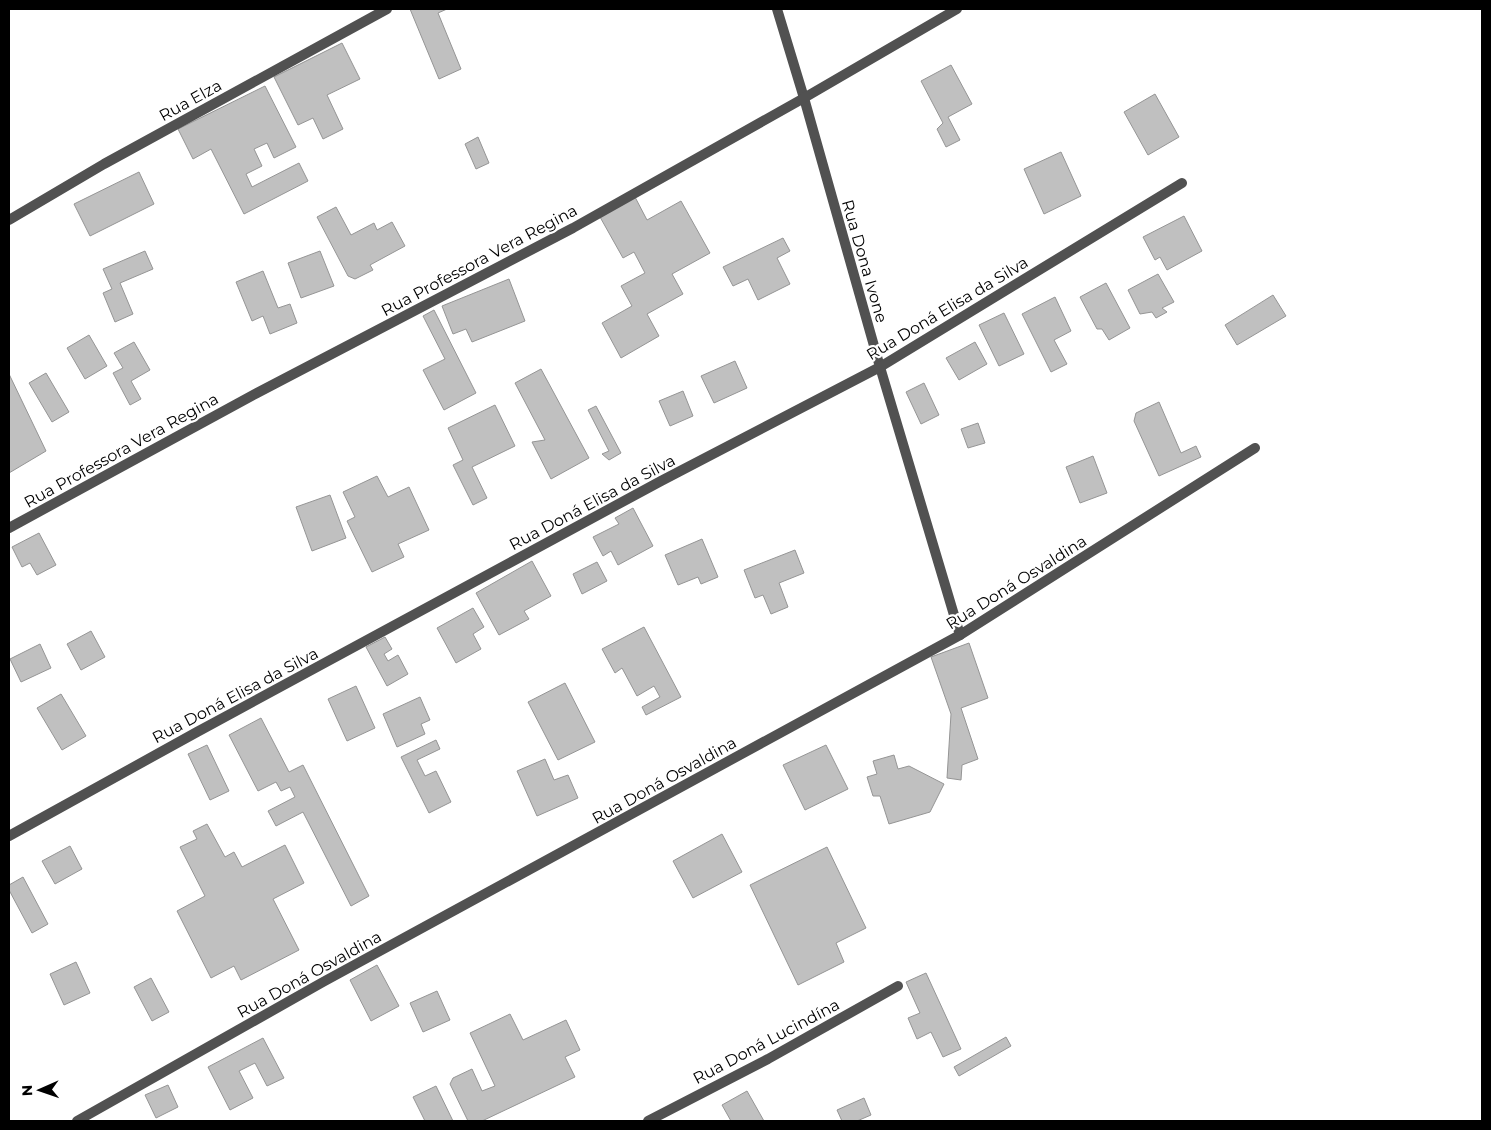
<svg xmlns="http://www.w3.org/2000/svg" width="1491" height="1130" viewBox="0 0 1491 1130" font-family="Montserrat,sans-serif">
	<style>
		.building { fill: #c0c0c0; stroke: #959595 }
		.lines { fill: none; stroke-linecap: round; stroke-linejoin: round }
		.minor { stroke: #515151; stroke-width: 10 }
		.labels { text-anchor: middle; stroke-width: 4.5; stroke-linejoin: round; paint-order: stroke }
		.street-label { font-size: 16px; fill: #000; stroke: #fff }
	</style>
	<rect width="100%" height="100%" fill="#fff"/>
	<g class="building">
		<polygon points="410,9 447,9 438,13 461,69 439,79"/>
		<polygon points="342,43 360,79 327,95 343,129 323,139 313,118 298,125 274,77"/>
		<polygon points="951,65 972,104 948,117 960,140 946,147 937,129 943,123 921,81"/>
		<polygon points="265,86 296,147 274,158 267,143 254,149 262,166 246,174 252,187 299,163 308,181 244,214 211,149 193,159 178,129"/>
		<polygon points="1155,94 1179,137 1148,155 1124,112"/>
		<polygon points="478,137 489,163 476,169 465,144"/>
		<polygon points="1061,152 1081,196 1044,214 1024,169"/>
		<polygon points="139,172 154,204 90,236 74,204"/>
		<polygon points="635,197 647,220 681,201 710,253 672,274 683,294 647,314 659,336 621,358 602,323 632,306 621,286 645,273 634,252 623,258 600,217"/>
		<polygon points="336,207 351,235 374,223 377,230 392,222 405,246 370,265 373,270 355,279 348,276 317,217"/>
		<polygon points="1184,216 1202,251 1167,270 1160,257 1155,260 1143,237"/>
		<polygon points="783,238 790,251 777,258 790,284 758,300 748,279 733,286 723,267"/>
		<polygon points="145,251 153,269 120,283 133,314 115,322 103,293 112,289 103,269"/>
		<polygon points="320,251 334,286 301,298 288,263"/>
		<polygon points="263,271 278,308 290,304 297,323 270,334 263,316 252,321 236,282"/>
		<polygon points="1158,274 1174,302 1162,308 1167,312 1156,318 1152,312 1140,314 1128,290"/>
		<polygon points="509,279 525,321 472,342 466,329 453,334 442,306"/>
		<polygon points="1106,283 1130,328 1109,340 1102,329 1097,329 1080,297"/>
		<polygon points="1273,295 1286,316 1237,345 1225,325"/>
		<polygon points="1055,297 1071,331 1054,340 1067,364 1051,372 1022,314"/>
		<polygon points="434,310 476,393 444,410 423,370 445,359 423,316"/>
		<polygon points="1004,313 1024,354 999,366 979,325"/>
		<polygon points="89,335 107,366 85,379 67,348"/>
		<polygon points="134,342 150,370 131,381 141,399 130,405 113,373 123,368 114,353"/>
		<polygon points="975,342 987,364 959,380 946,358"/>
		<polygon points="735,361 747,388 714,403 701,376"/>
		<polygon points="541,369 589,458 551,479 532,442 545,440 515,383"/>
		<polygon points="46,373 69,412 52,422 29,383"/>
		<polygon points="9,374 46,451 9,473"/>
		<polygon points="924,383 939,415 921,424 906,392"/>
		<polygon points="683,391 693,416 670,426 659,401"/>
		<polygon points="1159,402 1181,453 1196,446 1201,457 1159,476 1134,421 1136,413"/>
		<polygon points="495,405 515,446 472,467 487,498 473,505 453,465 463,460 448,428"/>
		<polygon points="596,406 621,453 609,460 602,454 609,451 588,410"/>
		<polygon points="978,423 985,443 968,448 961,429"/>
		<polygon points="1093,456 1107,493 1080,503 1066,467"/>
		<polygon points="377,476 388,497 409,487 429,530 398,544 404,557 372,572 347,521 355,517 343,492"/>
		<polygon points="330,495 346,538 312,551 296,507"/>
		<polygon points="633,508 653,546 618,565 611,551 603,556 593,537 619,524 615,518"/>
		<polygon points="39,533 56,565 37,575 30,563 22,567 12,547"/>
		<polygon points="702,539 718,577 701,584 698,577 678,585 665,555"/>
		<polygon points="795,550 804,573 779,583 788,607 771,614 763,595 755,598 744,570"/>
		<polygon points="532,561 551,596 524,611 529,619 499,635 476,593"/>
		<polygon points="597,562 607,581 582,594 573,574"/>
		<polygon points="473,608 484,627 473,634 481,649 456,663 437,628"/>
		<polygon points="644,627 681,697 646,715 642,707 660,697 654,686 637,696 622,668 615,673 602,649"/>
		<polygon points="91,631 105,657 81,670 67,644"/>
		<polygon points="385,637 392,649 384,654 388,661 398,655 408,674 387,686 366,647"/>
		<polygon points="969,643 988,698 961,708 978,759 962,765 961,780 947,778 951,714 931,657"/>
		<polygon points="40,644 51,668 21,682 10,659"/>
		<polygon points="565,683 595,742 558,760 528,702"/>
		<polygon points="356,686 375,728 347,741 328,699"/>
		<polygon points="61,694 86,736 62,750 37,708"/>
		<polygon points="420,697 430,720 421,724 425,734 397,747 383,714"/>
		<polygon points="261,718 289,772 303,765 369,896 351,906 303,812 276,826 268,811 295,797 290,787 281,791 276,782 258,791 229,735"/>
		<polygon points="436,740 440,749 417,760 425,776 436,771 451,802 429,813 401,757"/>
		<polygon points="207,745 229,791 210,800 188,754"/>
		<polygon points="826,745 848,789 805,810 783,765"/>
		<polygon points="894,755 898,769 909,766 944,784 930,812 889,824 880,796 873,796 867,777 877,774 873,761"/>
		<polygon points="545,759 554,780 568,775 578,798 537,816 517,771"/>
		<polygon points="207,824 225,857 234,852 242,867 285,845 304,883 273,899 299,950 241,980 234,966 211,978 177,911 205,896 180,847 197,839 193,831"/>
		<polygon points="722,834 742,872 693,898 673,861"/>
		<polygon points="70,846 82,869 55,884 42,861"/>
		<polygon points="827,847 866,928 836,943 844,962 798,985 750,885"/>
		<polygon points="23,877 48,924 32,933 9,890 9,885"/>
		<polygon points="76,962 90,993 64,1005 50,974"/>
		<polygon points="377,965 399,1006 371,1021 350,980"/>
		<polygon points="926,973 961,1049 943,1057 931,1032 917,1039 908,1018 920,1013 906,982"/>
		<polygon points="151,978 169,1012 152,1021 134,987"/>
		<polygon points="437,991 450,1020 423,1032 410,1003"/>
		<polygon points="510,1014 523,1040 566,1020 580,1050 565,1057 575,1077 482,1121 468,1121 450,1084 453,1078 472,1069 482,1091 495,1086 470,1033"/>
		<polygon points="1006,1037 1011,1046 959,1076 954,1067"/>
		<polygon points="263,1038 284,1078 267,1086 255,1063 239,1071 253,1098 230,1110 208,1067"/>
		<polygon points="168,1085 178,1107 156,1118 145,1095"/>
		<polygon points="436,1086 453,1121 425,1121 413,1097"/>
		<polygon points="747,1091 764,1121 731,1121 722,1105"/>
		<polygon points="864,1098 871,1115 857,1121 842,1121 837,1110"/>
	</g>
	<g class="lines">
		<g class="minor">
			<polyline points="777,9 804,98 880,367 960,635"/>
			<polyline points="9,220 104,164 387,9"/>
			<polyline points="9,528 257,393 573,228 804,98 957,9"/>
			<polyline points="9,836 197,732 661,481 880,367 1182,183"/>
			<polyline points="77,1121 323,982 960,635 1255,448"/>
			<polyline points="648,1121 768,1059 898,986"/>
		</g>
	</g>
	<g class="labels">
		<g class="street-label">
			<text transform="translate(190 100) rotate(-29)" y="6">Rua Elza</text>
			<text transform="translate(479 260) rotate(-28)" y="6">Rua Professora Vera Regina</text>
			<text transform="translate(865 261) rotate(74)" y="6">Rua Dona Ivone</text>
			<text transform="translate(947 308) rotate(-31)" y="6">Rua Doná Elisa da Silva</text>
			<text transform="translate(121 450) rotate(-29)" y="6">Rua Professora Vera Regina</text>
			<text transform="translate(592 502) rotate(-28)" y="6">Rua Doná Elisa da Silva</text>
			<text transform="translate(1016 582) rotate(-32)" y="6">Rua Doná Osvaldina</text>
			<text transform="translate(235 695) rotate(-28)" y="6">Rua Doná Elisa da Silva</text>
			<text transform="translate(664 780) rotate(-29)" y="6">Rua Doná Osvaldina</text>
			<text transform="translate(309 974) rotate(-29)" y="6">Rua Doná Osvaldina</text>
			<text transform="translate(766 1041) rotate(-28)" y="6">Rua Doná Lucindína</text>
		</g>
	</g>
	<rect width="1491" height="1130" fill="none" stroke="#000000" stroke-width="20"/>
	<g transform="translate(40 1090) rotate(268)" stroke="#ffffff" stroke-width="4" paint-order="stroke">
	<path d="M0-4L9 19L0 12L-9 19Z" fill="#000000"/>
	<text y="-8" font-size="14" font-weight="bold" text-anchor="middle" fill="#000000">N</text>
	</g>
</svg>
